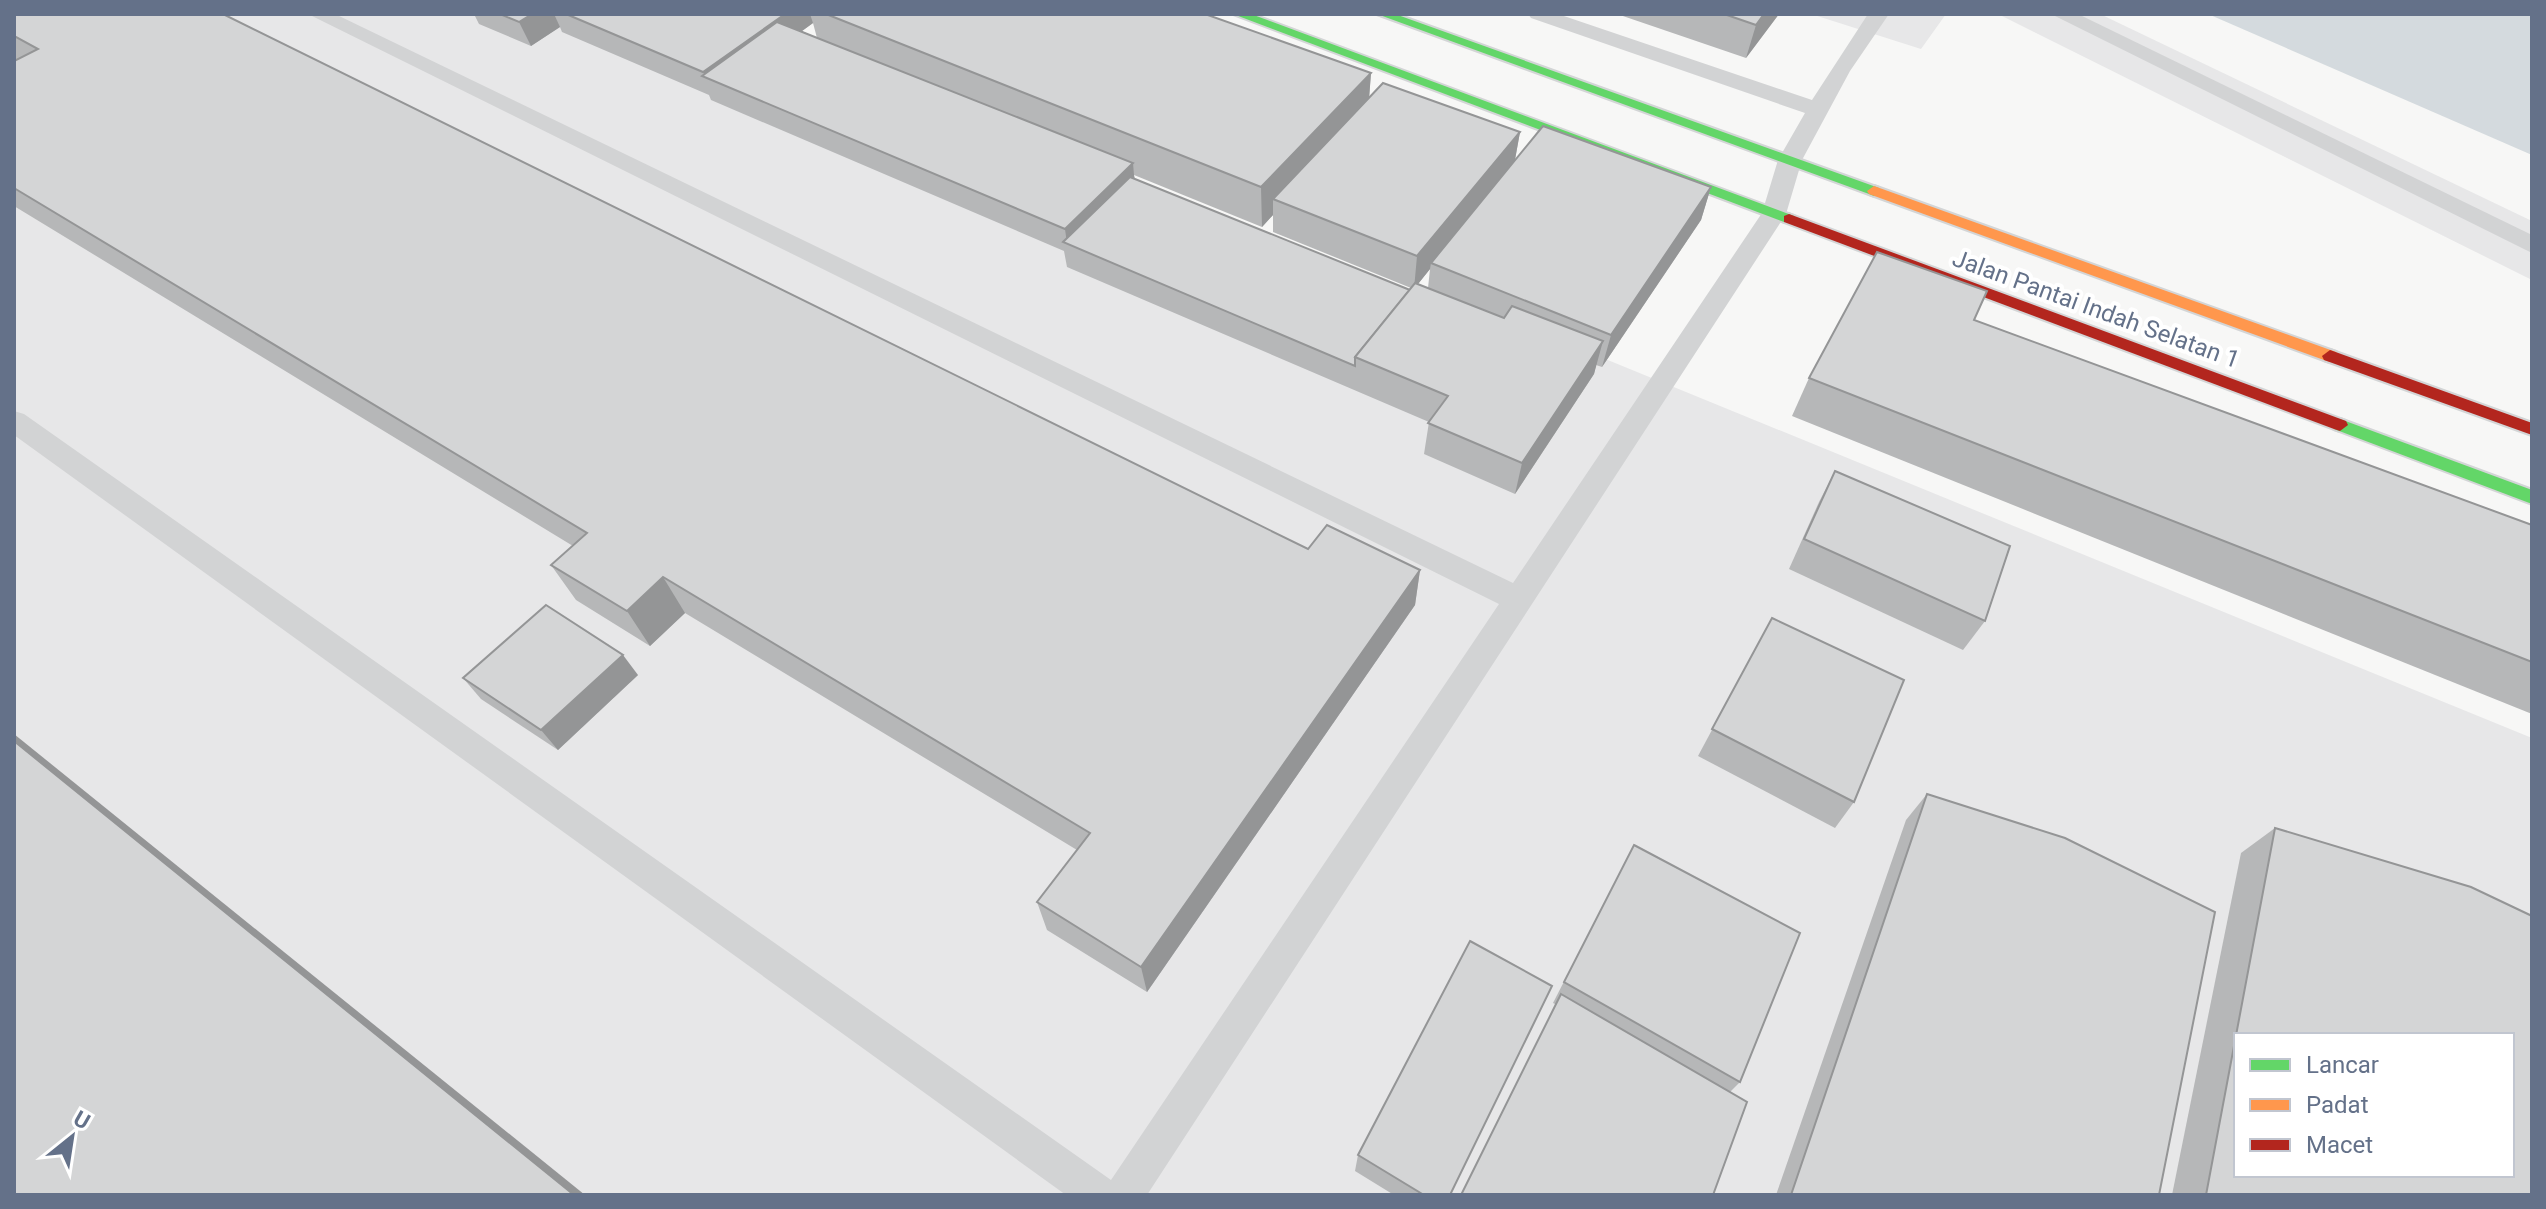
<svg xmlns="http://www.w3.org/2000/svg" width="2546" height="1209" viewBox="0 0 2546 1209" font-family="Roboto,sans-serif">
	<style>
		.built { fill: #e7e7e8; fill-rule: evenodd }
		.water { fill: #d4dade }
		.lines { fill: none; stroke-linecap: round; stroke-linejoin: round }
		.fast-casing { stroke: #d3d5d6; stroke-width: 4 }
		.slow-casing { stroke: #d3d5d6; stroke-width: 4 }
		.jam-casing { stroke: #d3d5d6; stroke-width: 4 }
		.lane { fill: #d2d3d4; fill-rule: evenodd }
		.fast { fill: #63d668; fill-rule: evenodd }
		.slow { fill: #ff974d; fill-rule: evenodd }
		.jam { fill: #b3261e; fill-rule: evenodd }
		.wall { fill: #b6b7b8; fill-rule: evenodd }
		.shaded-wall { fill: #949596 }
		.building { fill: #d4d5d6; stroke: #949596; stroke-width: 2; fill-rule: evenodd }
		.labels { text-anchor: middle; stroke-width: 8; stroke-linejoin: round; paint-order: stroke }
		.street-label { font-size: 24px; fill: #647189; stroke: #fff }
	</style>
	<rect width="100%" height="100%" fill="#f7f7f6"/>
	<g class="built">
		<path d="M14,14H689L1578,399L1598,356L2532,738V1195H14ZM2236,1035H2512V1175H2236Z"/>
		<polygon points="1811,14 1950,14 1946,14 1921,49"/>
		<polygon points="1998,14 2100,14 2532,221 2532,280"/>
	</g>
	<polygon class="water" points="2208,14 2532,14 2532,155"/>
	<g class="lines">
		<g class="fast-casing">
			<g id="fast">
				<polygon points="1233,14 1251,14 1794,216 1796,219 1794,222 1784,222"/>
				<polygon points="1377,14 1395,14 1879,188 1881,191 1874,196 1869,194"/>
				<polygon points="2340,419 2532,490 2532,504 2334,429 2332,425"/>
			</g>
		</g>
		<g class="slow-casing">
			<polygon id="slow" points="1874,186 2336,352 2338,356 2330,362 2324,360 1869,194 1867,191"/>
		</g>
		<g class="jam-casing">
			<g id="jam">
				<polygon points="1789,214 2346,421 2348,425 2340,431 2334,429 1784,222 1784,216"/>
				<polygon points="2330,350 2532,423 2532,435 2324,360 2322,356"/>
			</g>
		</g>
		<g class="lane">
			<polygon points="308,14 335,14 1513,583 1762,213 1778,160 1805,113 1531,18 1528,14 1558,14 1812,100 1868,14 1889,14 1850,71 1802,160 1786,214 1147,1195 1066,1195 14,435 14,411 24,414 1111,1180 1499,604"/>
			<polygon points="2051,14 2078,14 2532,235 2532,253"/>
		</g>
		<use href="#fast" class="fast"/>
		<use href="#slow" class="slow"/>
		<use href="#jam" class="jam"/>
	</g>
	<g class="wall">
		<polygon points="14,14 1308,549 1420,570 1415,605 1147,992 1047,930 1037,902 1077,850 685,613 650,646 576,600 551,565 573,546 14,206 14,61 17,60 14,58"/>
		<path d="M474,14H1205L1371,73L1369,97L1520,132L1515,160L1711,187L1701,220L1602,367L1596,365L1594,374L1515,494L1424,454L1429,422L1067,267L1064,251L711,100L709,95L562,32L560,27L531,46L479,24ZM813,23L817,38L802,31ZM1134,175L1262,227L1273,215V232L1411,288L1410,290L1135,179ZM1430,269L1428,288L1418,284Z"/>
		<polygon points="1617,14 1779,14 1746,58"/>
		<polygon points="1974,320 2532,525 2532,714 1792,416 1809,378"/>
		<polygon points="1835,471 1985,621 1963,650 1789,569 1819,502"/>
		<polygon points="1772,618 1854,802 1835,828 1698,756"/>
		<polygon points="638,675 558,750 481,699 463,678"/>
		<polygon points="1927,794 2159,1195 1776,1195 1906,820"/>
		<polygon points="2275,828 2532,1195 2172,1195 2241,853"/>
		<polygon points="1634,845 1740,1082 1730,1092 1553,1003"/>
		<polygon points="1358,1155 1451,1195 1394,1195 1355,1171"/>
	</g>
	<g class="shaded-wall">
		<polygon points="532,14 554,14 560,27 531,46 519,22"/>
		<polygon points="785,14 810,14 813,23 726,86 706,78 703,72"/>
		<polygon points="1764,14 1779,14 1746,58 1756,25"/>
		<polygon points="1371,73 1368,113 1273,199 1273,215 1262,227 1261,187"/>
		<polygon points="1520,132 1514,165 1431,263 1430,269 1414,289 1417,256"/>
		<polygon points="1133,163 1135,187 1067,244 1065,229"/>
		<polygon points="1711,187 1701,220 1602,367 1611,335"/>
		<polygon points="1603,341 1594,374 1515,494 1522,463"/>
		<polygon points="1420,570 1415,605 1147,992 1141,967"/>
		<polygon points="663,577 685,613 650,646 627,611"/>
		<polygon points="623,655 638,675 558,750 541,730"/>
		<polygon points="14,734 585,1195 574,1195 14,741"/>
	</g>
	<g class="building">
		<polygon points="14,14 223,14 1308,549 1327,525 1420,570 1141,967 1037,902 1090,833 663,577 627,611 551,565 587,533 14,188 14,61 38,49 14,36"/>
		<polygon points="500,14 532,14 519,22"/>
		<polygon points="566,14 785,14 703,72"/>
		<polygon points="826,14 1205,14 1371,73 1261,187"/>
		<polygon points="1724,14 1764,14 1756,25"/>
		<polygon points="777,22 1133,163 1065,229 702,76"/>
		<polygon points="1383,83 1520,132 1417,256 1273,199"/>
		<polygon points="1543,126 1711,187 1611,335 1431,263"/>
		<polygon points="1130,177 1410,290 1355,357 1355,366 1063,242"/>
		<polygon points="1877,252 1987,291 1974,320 2532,525 2532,662 1809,378"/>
		<polygon points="1415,283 1504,318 1512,306 1603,341 1522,463 1428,423 1448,396 1355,357"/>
		<polygon points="1835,471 2010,546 1985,621 1804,539"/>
		<polygon points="546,605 623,655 541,730 463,678"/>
		<polygon points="1772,618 1904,680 1854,802 1712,729"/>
		<polygon points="14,741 574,1195 14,1195"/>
		<polygon points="1927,794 2065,838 2215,912 2159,1195 1791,1195"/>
		<path d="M2275,828L2471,887L2532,916V1195H2206ZM2236,1035H2512V1175H2236Z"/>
		<polygon points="1634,845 1800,933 1740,1082 1564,982"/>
		<polygon points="1470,941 1552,986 1450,1195 1424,1195 1358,1155"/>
		<polygon points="1561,994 1747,1102 1713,1195 1461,1195"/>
	</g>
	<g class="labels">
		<g class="street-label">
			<text transform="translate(2096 309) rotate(20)" y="8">Jalan Pantai Indah Selatan 1</text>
		</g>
	</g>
	<rect width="2546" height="1209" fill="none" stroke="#647189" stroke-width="32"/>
	<rect x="2234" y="1033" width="280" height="144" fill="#ffffff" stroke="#c1c6d0" stroke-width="2"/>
	<rect x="2250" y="1059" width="40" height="12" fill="#63d668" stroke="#c1c6d0" stroke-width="2"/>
	<text x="2306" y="1073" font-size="24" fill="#647189">Lancar</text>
	<rect x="2250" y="1099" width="40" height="12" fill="#ff974d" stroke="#c1c6d0" stroke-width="2"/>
	<text x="2306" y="1113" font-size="24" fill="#647189">Padat</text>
	<rect x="2250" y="1139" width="40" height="12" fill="#b3261e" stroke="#c1c6d0" stroke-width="2"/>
	<text x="2306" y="1153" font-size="24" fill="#647189">Macet</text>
	<g transform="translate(72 1137) rotate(30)" stroke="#ffffff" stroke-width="6" paint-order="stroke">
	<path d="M0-6L14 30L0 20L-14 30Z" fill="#647189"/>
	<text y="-12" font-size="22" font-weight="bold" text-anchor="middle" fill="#647189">U</text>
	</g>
</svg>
